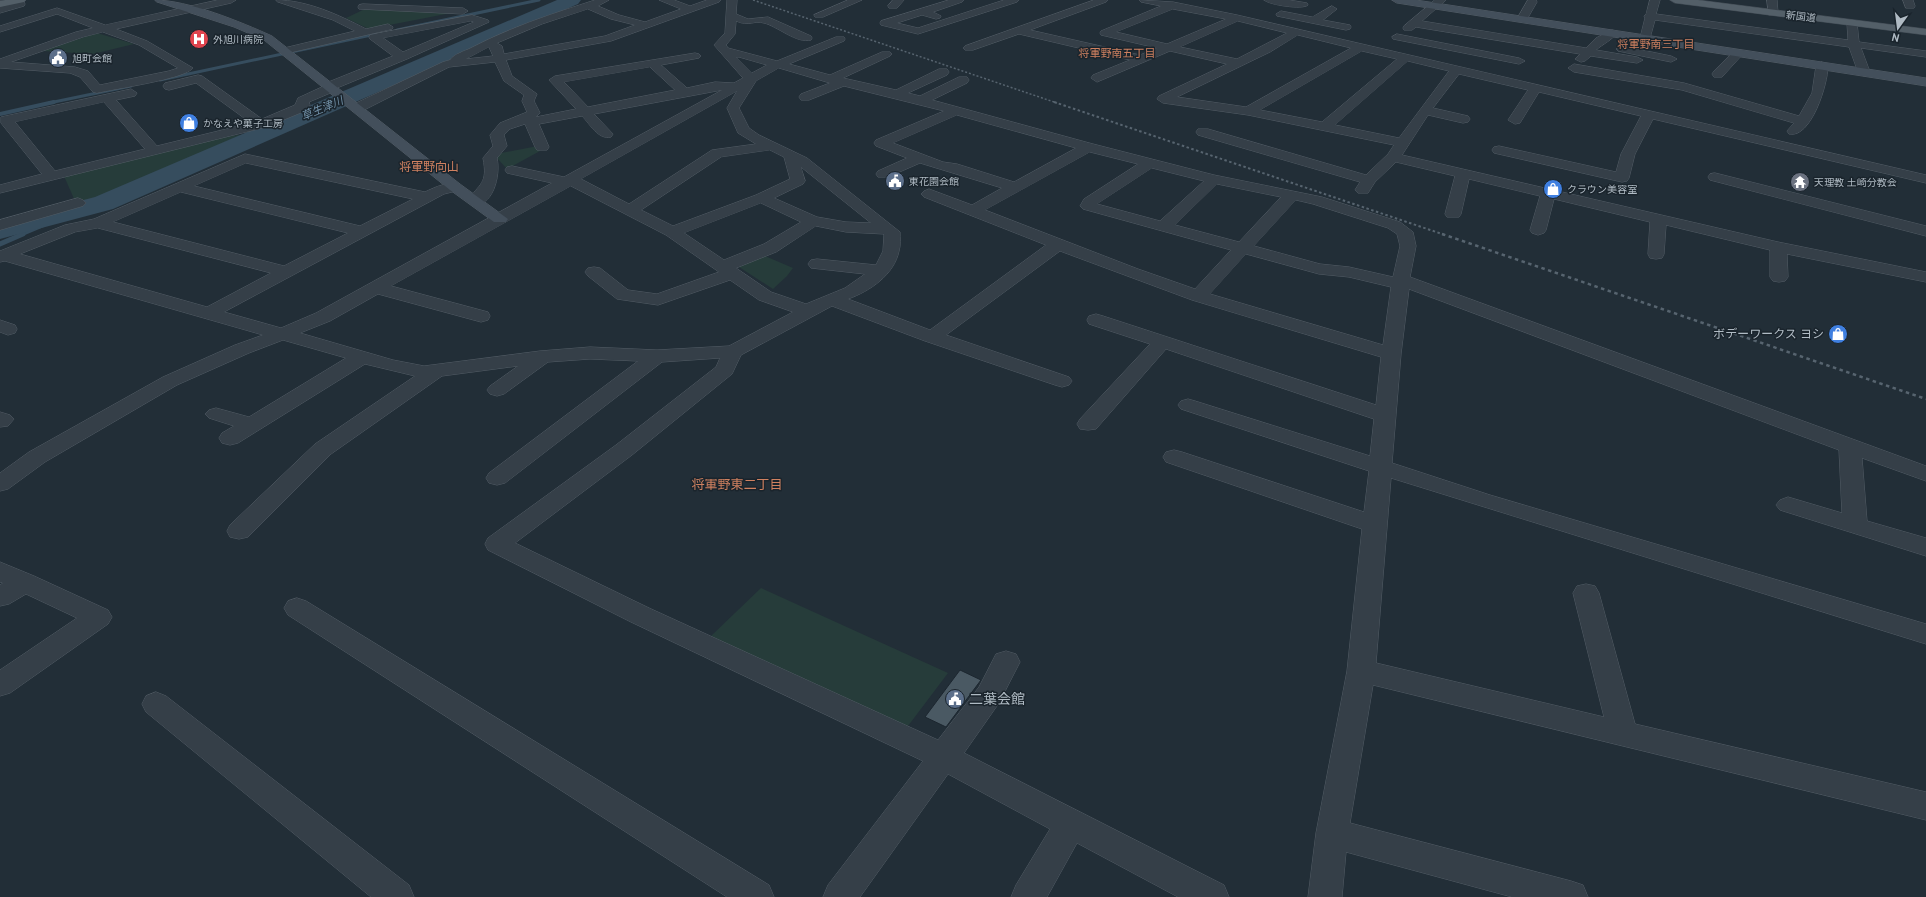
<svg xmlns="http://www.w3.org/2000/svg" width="1926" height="897" viewBox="0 0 1926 897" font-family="'PT Sans','Noto Sans JP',sans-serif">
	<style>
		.green { fill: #263c3a }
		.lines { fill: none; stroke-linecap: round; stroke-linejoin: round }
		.stream-far2 { stroke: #364d5e; stroke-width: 3 }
		.stream-far1 { stroke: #364d5e; stroke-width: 4 }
		.stream { stroke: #364d5e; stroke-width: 5 }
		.river { fill: #364d5e; fill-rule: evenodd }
		.building { fill: #4a5963; stroke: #1c262f }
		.street-casing { stroke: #535d66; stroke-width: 1 }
		.secondary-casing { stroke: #535d66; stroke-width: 1 }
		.primary-casing { stroke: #414b54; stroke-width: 1 }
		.street { fill: #353f48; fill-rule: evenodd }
		.secondary { fill: #434f5b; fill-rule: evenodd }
		.primary { fill: #535f68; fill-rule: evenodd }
		.rail-far2 { stroke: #57646f; stroke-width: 1.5; stroke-dasharray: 2 2; stroke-linecap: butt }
		.rail-far1 { stroke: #57646f; stroke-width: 2; stroke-dasharray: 2.5 2.5; stroke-linecap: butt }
		.rail { stroke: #57646f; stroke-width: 2.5; stroke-dasharray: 3.5 3.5; stroke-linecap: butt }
		.labels { text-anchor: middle; stroke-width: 3; stroke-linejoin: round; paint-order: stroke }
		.far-street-label { font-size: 10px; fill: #b0bbc4; stroke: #1a242c }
		.far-poi-label { font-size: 10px; fill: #b0bbc4; stroke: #1a242c; text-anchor: start }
		.far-neighbourhood-label { font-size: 11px; fill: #cf8160; stroke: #1a242c }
		.far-water-label { font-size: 11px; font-style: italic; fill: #7190a7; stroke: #1a242c }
		.far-quarter-label { font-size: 12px; fill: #cf8160; stroke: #1a242c }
		.poi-label { font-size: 12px; fill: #b0bbc4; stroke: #1a242c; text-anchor: end }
		.neighbourhood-label { font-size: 13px; fill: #cf8160; stroke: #1a242c }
		.near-poi-label { font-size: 14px; fill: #b0bbc4; stroke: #1a242c; text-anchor: start }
	</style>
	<rect width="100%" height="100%" fill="#222e37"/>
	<g class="green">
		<polygon points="365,9 451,13 369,29 346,18"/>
		<polygon points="97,33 134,44 93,54 42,51"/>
		<polygon points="241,135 92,202 75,201 64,176 225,136"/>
		<polygon points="538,146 540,151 507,169 496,157 501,153"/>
		<polygon points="765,256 793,268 787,276 773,289 736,265"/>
		<polygon points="761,588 948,673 905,730 711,636"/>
	</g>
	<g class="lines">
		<g class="stream-far2">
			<polyline points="397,30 539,0"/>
			<polyline points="160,80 376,34"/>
			<polyline points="49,103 131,86"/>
		</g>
		<g class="stream-far1">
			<polyline points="0,114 54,102"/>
			<polyline points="20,235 82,209"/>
		</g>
		<polyline class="stream" points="0,244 23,234"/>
		<polygon class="river" points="557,0 581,0 578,4 113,209 0,239 0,222 95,197"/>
	</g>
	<polygon class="building" points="960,670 981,680 946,727 925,717"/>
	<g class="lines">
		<g class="street-casing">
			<g id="street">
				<path d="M218,0H236L231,3L116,29L147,41L193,68C185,79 113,89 97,93L93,92L80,77L70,73L0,68V59L76,32L93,28L57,14L0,32V26L57,8L105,25ZM103,32L139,45L178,68L169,71L100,85L88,71L75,67L11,62L83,37Z"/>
				<path d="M276,0C307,0 339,15 366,29L388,24L393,27L392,29L284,54L280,53L278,51L280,49L355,31L333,20L278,2Z"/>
				<path d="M595,0H609L598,6L619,15L645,22L681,9L659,0H674L690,6L707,0H721L719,2L611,41L506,60L512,76L537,94L534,101L540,113L536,117L576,109L549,80L555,76L695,53L699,54L701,56L699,58L661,65L687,88L715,82L734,83L743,78L714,45L725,33L727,0H737L736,14L748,19L768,17L811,36L812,38L811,40C797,44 777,26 764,23C753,20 750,27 736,21L735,34L726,45L728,48L777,61L836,37H844L845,39L844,41L789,64L830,75L882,52H890L892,54L890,56L843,78L896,90L939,69H947L949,72L947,75L908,93L920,96L959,77H967L969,80L967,83L932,100L1093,144L1214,175L1322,197L1400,222L1413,232L1416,246L1410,277L1926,466V481L1862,458L1867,521L1926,538V556L1780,510L1776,505L1780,500L1788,497L1842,513L1839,450L1409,289L1401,354L1392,463L1490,495L1926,624V644L1391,478L1376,663L1604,717L1573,593L1577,586L1586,584L1595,586L1599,593L1635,724L1926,792V820L1373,685L1350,823L1571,881L1583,885L1588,897H1512L1346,852L1342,897H1308L1316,833L1347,671L1362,529L1166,462L1163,457L1166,452L1174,450L1182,452L1364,512L1369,471L1181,409L1178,405L1181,401L1188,399L1195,401L1370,456L1374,419L1166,349L1096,429L1088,430L1080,429L1077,424L1080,419L1150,344L1089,324L1087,320L1089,316L1096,314L1103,316L1376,405L1381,357L1192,300L1060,251L946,335L1069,377L1072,381L1069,385L1062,387L1055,385L925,341L832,306L741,355L732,374L632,455L515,543L649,608L938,740L979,687L996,654L1006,651L1016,654L1020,662L999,703L964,753L1224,885L1229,897H1178L1077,843L1047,897H1011L1016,885L1050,829L948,774L860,897H823L828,885L923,761L631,622L488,550L485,544L488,538L616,445L716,367L720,358L662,362L505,483L497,485L489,483L486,478L489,473L638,361L590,359L548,362L504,394L497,396L490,394L487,390L490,386L518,366L442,376L331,454L248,537L239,539L230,537L227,531L230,525L315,444L415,376L365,364L238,443L230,445L222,443L219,438L222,433L234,426L209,418L205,414L209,410L216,408L249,417L346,358L283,340L249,353L177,385L45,462L8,489L0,491V473L29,452L163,377L235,345L263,335L5,261L0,262V251L65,225L94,219L245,154L425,192C435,187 449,181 460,184L462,187L460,190L444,194L224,312L281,328L316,313L552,183L507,173L505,170L507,167L512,166L564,177L722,90L594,114L613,134L611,137C598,140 590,124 582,116L539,124L549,147L547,150H537L535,147L525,124L510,129L504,135L507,146L497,158C501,175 493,210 470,204L467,201C480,183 488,184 483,158L493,146L490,135L500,123L527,112L522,101L524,95L504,81L495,62L449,67L362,111H352L351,108L352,105L443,62L450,60C454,54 465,51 471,48C511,27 552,14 595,0ZM588,9L611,19L635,25L605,36L504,54L502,46L497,43L542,24ZM489,47L493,56L466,59ZM736,57H739L767,65L752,73ZM650,67L675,90L588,107L564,82ZM779,68L830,83L801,94L799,97L801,100H809L844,86L944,111L876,140L874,143L876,146L907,158L878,171L876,174L878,177H888L920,163L1002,188L972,205L929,189L924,191L921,194L924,197L1046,245L930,330L848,299C870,291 894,275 899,251C901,245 900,238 900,232L807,158L759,135L749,128L739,108L756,81ZM737,91L727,108L738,133L756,144L712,150L629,204L581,179ZM957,115L1076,148L1014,182L957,164L943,162L893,143ZM770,150L784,157L790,179L756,195L673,226L641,210L721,157ZM1090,152L1138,164L1084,199L1080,206L1083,209L1231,250L1195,289L1138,269L985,210ZM246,163L413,199L360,226L194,186ZM801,167L871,223L846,222L817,217L774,198L803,184L805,181ZM1152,168L1204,181L1160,221L1097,204ZM1217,184L1281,197L1239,242L1175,225ZM571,186L666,235L719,272L657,294L628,290L600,268L594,267L588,268L585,272L588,276L617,299L658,305L730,280L759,300L793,312L729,346L657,350L590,347L540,351L424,366L393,360L300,333L330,321L378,294L481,322L488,320L490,316L488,312L391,286ZM181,192L348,233L284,266L113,222ZM1296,200L1313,204L1388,228L1397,234L1400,246L1393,277L1349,267L1320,264L1254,246ZM761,203L801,222L764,244L724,260L684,233ZM816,226L846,232L884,234L883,251L876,265L817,259L811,260L808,264L811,268L865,274L845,288L806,304L771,292L736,268L776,252ZM98,228L271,273L207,307L20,254L75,232ZM1246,254L1319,274L1349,277L1391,287L1383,345L1210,294Z"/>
				<polygon points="848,0 862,0 823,17 815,17 814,15"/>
				<polygon points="893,0 904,0 897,8 889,8 888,6"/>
				<polygon points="949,0 964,0 962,2 933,12 941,16 940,18 936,19 922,15 897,23 918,28 1004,0 1019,0 1017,2 918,34 881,25 880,23 881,21"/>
				<path d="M1094,0H1108L1106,2L1030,30L1140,55L1157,48L1101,35L1100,33L1101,31L1161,6L1141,2L1139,0L1173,2L1237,15L1926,175V183L1653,119L1635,154L1629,178L1627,181L1622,182L1494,153L1492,150L1494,147L1499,146L1616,172L1621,154L1641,116L1539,92L1520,123L1515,124L1508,120L1528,90L1459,74L1433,108L1468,116L1470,119L1468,122L1463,123L1428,115L1402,155L1778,242L1926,272V282L1787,254L1788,277L1785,281L1779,282L1773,281L1770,277V250L1666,225L1664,254L1662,258L1656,259L1650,258L1648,254L1650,222L1554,199L1546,230L1544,233L1538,235L1532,233L1530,230L1540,196L1469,179L1461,214L1459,217H1447L1445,214L1455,176L1396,162L1375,182L1368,193H1358L1355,190L1360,182L1198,135L1196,132L1198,129H1208L1366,175L1388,154L1394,145L1248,115L1163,103L1157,99L1159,96L1227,64L1170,51L1097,82L1091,78L1093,75L1130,60L1019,34L973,50H965L963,48L965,46ZM1173,9L1226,19L1167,44L1116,32ZM1238,21L1287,33L1237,59L1180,47ZM1298,35L1351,48L1246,107L1177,97L1270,52ZM1362,51L1397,59L1322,122L1260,110ZM1408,61L1449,71L1399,138L1335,125Z"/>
				<path d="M1264,0H1289L1307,3L1308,5C1303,10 1269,5 1264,0Z"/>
				<path d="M1435,0H1446L1422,21L1586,48L1596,38L1612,30L1616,31L1617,33C1612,40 1603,44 1596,50L1637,57L1643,60L1637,63L1591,56L1585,61L1581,62L1575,59L1580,54L1416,27L1412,30H1404L1403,28L1404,26Z"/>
				<polygon points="1528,0 1536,0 1537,2 1526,21 1518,21 1517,19"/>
				<polygon points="1650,0 1660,0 1656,14 1848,40 1847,23 1852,20 1857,23 1859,42 1926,51 1926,57 1861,48 1870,72 1864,76 1858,72 1849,47 1655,20 1650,38 1645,41 1640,38 1645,18 1644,16 1646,14"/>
				<polygon points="1767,0 1777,0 1778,13 1777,15 1769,15"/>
				<polygon points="1903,0 1913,0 1915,6 1914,8 1906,8"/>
				<polygon points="20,1 24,2 25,4 24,6 0,13 0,7"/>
				<polygon points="363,4 463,8 468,11 463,14 359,9 358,7 359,5"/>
				<polygon points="1332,6 1337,9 1323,20 1350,25 1351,27 1350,29 1346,30 1277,16 1276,14 1281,11 1312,17"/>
				<path d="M472,15L488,20L489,22L407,59L337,88L335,91L309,102L310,105L305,111L266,127L0,193V185L42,174L1,123V117L131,89L137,93L135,96L116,100L157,146L251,123L196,83L169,90L165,89L163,86L165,83L198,75L202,76L262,119L295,105L298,98L324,86L326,83L393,56L370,39L369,37L370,35ZM471,21L474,22L403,52L383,38ZM104,102L145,149L55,171L15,122Z"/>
				<polygon points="1397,34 1519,58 1525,61 1519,64 1393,39 1392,37"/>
				<polygon points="1622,46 1671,56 1677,59 1671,62 1618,51 1616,49 1618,47"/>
				<polygon points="1738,50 1742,51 1744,53 1742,55 1722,77 1714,77 1712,74 1714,71 1734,51"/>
				<path d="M1822,62L1828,66C1828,84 1811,139 1789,134L1787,131L1794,123L1682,90L1574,72L1568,68L1574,64L1684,83L1799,116L1812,93L1816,66Z"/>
				<polygon points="1715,173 1926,226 1926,236 1710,180 1708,177 1710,174"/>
				<polygon points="78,198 83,200 86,203 83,206 0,230 0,220"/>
				<polygon points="0,320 15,325 17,329 15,333 8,335 0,332"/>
				<polygon points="0,412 10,415 14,419 8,426 0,427"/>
				<polygon points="0,562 34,576 108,610 112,617 108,624 10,693 0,696 0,670 77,618 26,594 9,604 0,606 0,585 3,583 0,582"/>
				<polygon points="297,598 306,601 769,885 774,897 727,897 288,615 284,608 288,601"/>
				<polygon points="156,692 166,696 409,885 414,897 371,897 146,712 142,704 146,696"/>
			</g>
		</g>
		<g class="secondary-casing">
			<g id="secondary">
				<path d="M155,0C188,0 241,22 272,36L460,184L508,219L506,222H494L450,190L264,40L234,27L157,2Z"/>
				<polygon points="1392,0 1416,0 1926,78 1926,86 1397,3"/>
			</g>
		</g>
		<g class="primary-casing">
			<g id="primary">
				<polygon points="5,0 26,0 24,2 0,7 0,1"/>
				<polygon points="1670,0 1698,0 1926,29 1926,35 1675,3"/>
			</g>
		</g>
		<use href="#street" class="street"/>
		<use href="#secondary" class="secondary"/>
		<use href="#primary" class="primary"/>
		<polyline class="rail-far2" points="753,0 1057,103"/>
		<polyline class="rail-far1" points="1054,102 1445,235"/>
		<polyline class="rail" points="1442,234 1926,399"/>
	</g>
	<defs>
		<g id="hospital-disc" transform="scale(1)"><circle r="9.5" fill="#e0444e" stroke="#1a242c"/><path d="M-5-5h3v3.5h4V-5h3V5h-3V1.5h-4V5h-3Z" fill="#fff"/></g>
		<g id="civic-disc" transform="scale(1)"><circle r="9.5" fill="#5c6f8a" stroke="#1a242c"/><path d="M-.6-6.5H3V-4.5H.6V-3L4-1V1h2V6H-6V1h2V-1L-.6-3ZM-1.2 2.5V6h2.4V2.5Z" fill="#fff"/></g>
		<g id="shop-disc" transform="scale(1)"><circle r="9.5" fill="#3f7fe0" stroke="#1a242c"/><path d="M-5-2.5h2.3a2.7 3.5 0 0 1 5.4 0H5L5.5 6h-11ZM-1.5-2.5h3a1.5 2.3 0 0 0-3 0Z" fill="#fff"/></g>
		<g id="temple-disc" transform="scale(1)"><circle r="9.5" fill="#6b7280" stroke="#1a242c"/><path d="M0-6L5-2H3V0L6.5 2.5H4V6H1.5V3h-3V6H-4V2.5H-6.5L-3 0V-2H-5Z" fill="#fff"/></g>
	</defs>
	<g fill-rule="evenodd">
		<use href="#hospital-disc" x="199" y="39"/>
		<use href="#civic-disc" x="58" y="58"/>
		<use href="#shop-disc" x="189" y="123"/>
		<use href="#civic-disc" x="895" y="181"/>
		<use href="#temple-disc" x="1800" y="182"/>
		<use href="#shop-disc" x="1553" y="189"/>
		<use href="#shop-disc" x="1838" y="334"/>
		<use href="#civic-disc" x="955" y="699"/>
	</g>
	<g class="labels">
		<g class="far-street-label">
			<text transform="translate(1801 16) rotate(7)" y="4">新国道</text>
		</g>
		<g class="far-poi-label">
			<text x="213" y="43">外旭川病院</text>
			<text x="72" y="62">旭町会館</text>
			<text x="203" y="127">かなえや菓子工房</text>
			<text x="909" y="185">東花園会館</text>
			<text x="1814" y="186">天理教 土崎分教会</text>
			<text x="1567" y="193">クラウン美容室</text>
		</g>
		<g class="far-neighbourhood-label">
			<text x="1656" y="48">将軍野南三丁目</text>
			<text x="1117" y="57">将軍野南五丁目</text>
		</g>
		<g class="far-water-label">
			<text transform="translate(322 108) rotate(-23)" y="4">草生津川</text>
		</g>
		<g class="far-quarter-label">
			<text x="429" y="171">将軍野向山</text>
		</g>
		<g class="poi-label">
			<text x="1824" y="338">ボデーワークス ヨシ</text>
		</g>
		<g class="neighbourhood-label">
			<text x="737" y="489">将軍野東二丁目</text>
		</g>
		<g class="near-poi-label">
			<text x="969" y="704">二葉会館</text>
		</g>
	</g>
	<g transform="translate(1898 28) rotate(194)" stroke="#1a242c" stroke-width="3" paint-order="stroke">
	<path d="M0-3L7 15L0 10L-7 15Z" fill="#b0bbc4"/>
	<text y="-6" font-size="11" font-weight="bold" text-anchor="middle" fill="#b0bbc4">N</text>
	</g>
</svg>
